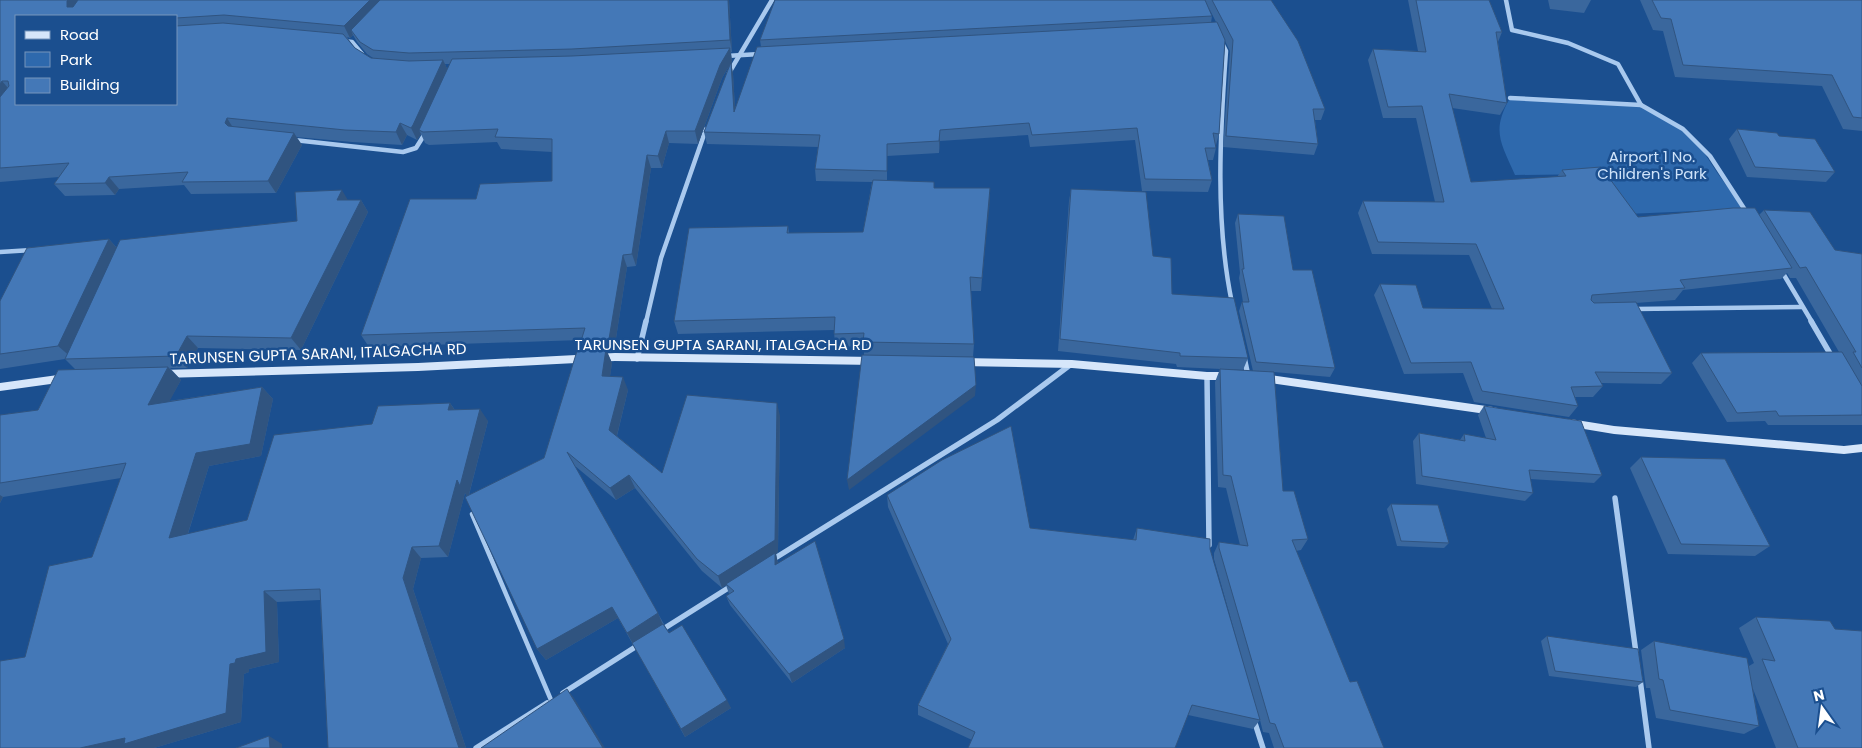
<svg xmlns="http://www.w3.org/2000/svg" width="1862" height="748" viewBox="0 0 1862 748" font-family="Poppins,sans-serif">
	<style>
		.green { fill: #2e69ad }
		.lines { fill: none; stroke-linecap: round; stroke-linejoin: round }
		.lane { stroke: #a9c9ee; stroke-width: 4.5 }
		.street-far1 { stroke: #a9c9ee; stroke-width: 4.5 }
		.street { stroke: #a9c9ee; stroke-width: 5.5 }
		.secondary { fill: #d6e6fa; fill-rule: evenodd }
		.wall { fill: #3a679d; fill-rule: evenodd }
		.shaded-wall { fill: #305480 }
		.building { fill: #4478b7; stroke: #305480 }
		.labels { text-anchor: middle; stroke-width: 5; stroke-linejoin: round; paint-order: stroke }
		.park-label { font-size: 15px; fill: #cfe3fa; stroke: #1b4f8f }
		.street-label { font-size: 15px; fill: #fff; stroke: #1b4f8f }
	</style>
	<rect width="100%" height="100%" fill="#1b4f8f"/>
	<path class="green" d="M1510,98L1641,105L1683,129L1699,145L1718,174L1744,209L1626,214L1601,174L1515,175C1501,143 1491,131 1510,98Z"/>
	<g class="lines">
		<polyline class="lane" points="472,514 551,700"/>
		<g class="street-far1">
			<polyline points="1506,0 1512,30 1568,43 1618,64 1641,105 1683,129 1710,156 1747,213"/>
			<polyline points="344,41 352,42 362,54"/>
			<path d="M1222,43L1226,51C1220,133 1215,222 1232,303"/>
			<polyline points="726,56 760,54"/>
			<polyline points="729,73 772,0"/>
			<polyline points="1510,98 1641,105"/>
			<polyline points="294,140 403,152 416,148 426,132"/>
			<polyline points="0,252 32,250"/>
			<polyline points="1781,270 1812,322"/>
			<polyline points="1635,309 1802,307"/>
			<polyline points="646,322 661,258 706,129"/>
		</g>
		<g class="street">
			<polyline points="1811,321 1832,357"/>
			<polyline points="1244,357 1248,376"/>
			<polyline points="637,359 646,321"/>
			<polyline points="1207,376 1209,545"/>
			<polyline points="1615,498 1636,653"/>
			<polyline points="772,560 997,420 1070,365"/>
			<polyline points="660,631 733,585"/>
			<polyline points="1640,679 1649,748"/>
			<polyline points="563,693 640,644"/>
			<polyline points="1254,720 1263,748"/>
			<polyline points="476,748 547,703"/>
		</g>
		<g class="secondary">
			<polygon points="615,353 874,357 878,358 879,361 878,364 874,365 615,361 418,371 162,378 158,377 157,374 158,371 162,370 418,363"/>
			<polygon points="961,358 1072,360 1207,372 1231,372 1235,373 1236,376 1235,379 1231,380 1207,380 1072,368 961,366 957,365 956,362 957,359"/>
			<polygon points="65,374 69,375 70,378 69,381 65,382 0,391 0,383"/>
			<polygon points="1263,374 1493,407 1497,408 1498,411 1497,414 1493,415 1263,382 1259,381 1258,378 1259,375"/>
			<polygon points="1570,419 1614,426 1844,446 1862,444 1862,452 1844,454 1614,434 1566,426 1565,423 1566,420"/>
		</g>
	</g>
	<g class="wall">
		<path d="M0,0H729L732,52H731L732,61L722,78L698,144L669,143L662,168H651L636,266L627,267L614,351L607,352L612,363L610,376L628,390L617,436L662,473L780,416L778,552L776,554L778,564L845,648L792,683L730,605L726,596L729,594L726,585L722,588L702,571L635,488L616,500L575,466L669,633L731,708L685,737L618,618L546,660L537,649L467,496L465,493L448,557L421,558L413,589L466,748H328L320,600L277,602L279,662L249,669V672L244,674L241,722L154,748H0L25,657L92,557L121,478L3,497L0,503V415L38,410L76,370L65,359L0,369V301L109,239L116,247L297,221L348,200H361L368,212L301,350L198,348L187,368H170L181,380L169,401L262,387L273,399L261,456L209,466L188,534L247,520L372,424L450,403L455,410L488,421L469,495L544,458L585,350L581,340L369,347L361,335L476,199L552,181V152L501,149L497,142L429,145L425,143L421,134L417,140L407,135L402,145L352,142L296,137L302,145L276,193L191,194L184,185L119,189L115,195L65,196L54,184L59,177L0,182ZM16,16H176V104ZM353,35L357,42L367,54L373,58H371L355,48L347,37L350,38ZM445,64H450L447,69Z"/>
		<path d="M775,0H1271L1325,109L1321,120H1315L1318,144L1314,155L1223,147L1230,51L1225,41L1219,134L1216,145V148L1213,160H1208L1212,180L1208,192L1142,191L1135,140L1030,147L1028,135L940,141L939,153L887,156V180L934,188H990L981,291H971L974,344L973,357L864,355V346L835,347L834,330L678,334L674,321L788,226L789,233L863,232L872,182L816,181L815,169L818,147L707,144L704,132L731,62L733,74L735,108L761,47L760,40ZM1209,8L1216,22L1211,23L1212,16Z"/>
		<polygon points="1408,0 1489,0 1502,32 1498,42 1507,103 1500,115 1452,108 1471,182 1557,177 1562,170 1638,217 1759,215 1764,210 1835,250 1862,254 1862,425 1768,425 1765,421 1727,422 1692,363 1701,353 1839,352 1796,278 1790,278 1787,273 1781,279 1683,290 1675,300 1636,303 1672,373 1661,384 1601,383 1603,386 1593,397 1575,397 1578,406 1569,417 1474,402 1463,373 1404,374 1374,295 1380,284 1423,308 1492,309 1469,255 1372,254 1358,213 1363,201 1435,202 1416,118 1383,118 1368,60 1373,49 1418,51"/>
		<polygon points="1548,0 1591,0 1584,13 1550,9"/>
		<polygon points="1640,0 1862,0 1862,131 1843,129 1822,86 1675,77 1663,31 1653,30"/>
		<polygon points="1737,129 1779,136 1835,172 1826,182 1747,177 1729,139"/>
		<polygon points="1071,189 1153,256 1172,294 1248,358 1243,370 1177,367 1176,364 1058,351 1069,201"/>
		<polygon points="1238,214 1293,270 1335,368 1330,377 1274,372 1283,491 1308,539 1301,550 1296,551 1350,682 1384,748 1274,748 1269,733 1263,732 1260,720 1253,729 1188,715 972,740 918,715 918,705 948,644 888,507 887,495 1030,528 1133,540 1137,528 1210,549 1252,694 1214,559 1214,553 1219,542 1240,545 1226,488 1218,487 1215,382 1220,369 1253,371 1239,311 1242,302 1243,302 1239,278 1240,273 1235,223"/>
		<polygon points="1484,406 1602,475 1594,483 1530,479 1533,493 1525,501 1416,484 1413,441 1419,433 1460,440 1464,434 1486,438 1478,415"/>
		<polygon points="1641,457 1770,546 1755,556 1668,554 1630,468"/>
		<polygon points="1391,504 1449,543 1444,548 1397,546 1387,509"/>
		<polygon points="1756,617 1862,748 1776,748 1753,689 1759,726 1744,734 1656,718 1650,688 1646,688 1641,650 1654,641 1749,666 1754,663 1739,628"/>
		<polygon points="1547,636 1643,682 1636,687 1549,676 1541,641"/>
	</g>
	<g class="shaded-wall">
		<polygon points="68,0 87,0 76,13 67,7 67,1"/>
		<polygon points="370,0 388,0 351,30 353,35 350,38 344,26"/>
		<polygon points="728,0 729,0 732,52 730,40"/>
		<polygon points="730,48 732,61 722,78 698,144 695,131 720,65"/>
		<polygon points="443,60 449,72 419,130 421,134 417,140 411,128"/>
		<polygon points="731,62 733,74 736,124 734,112"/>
		<polygon points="2,81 13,94 0,112 0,84"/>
		<polygon points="227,118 235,131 225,123"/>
		<polygon points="400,123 407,135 402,145 396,132"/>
		<polygon points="940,130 940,141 939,153 939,141"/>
		<polygon points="666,131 669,143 662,168 658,156"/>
		<polygon points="294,133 302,145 276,193 268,181"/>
		<polygon points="647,155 651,168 636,266 632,254"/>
		<polygon points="109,177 119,189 115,195 105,183"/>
		<polygon points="990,188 990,201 981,291 982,278"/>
		<polygon points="342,190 349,202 337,200"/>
		<polygon points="361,200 368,212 301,350 291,338"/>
		<polygon points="109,239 121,253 72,358 58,346"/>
		<polygon points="623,255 627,267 614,351 609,339"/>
		<polygon points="187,336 198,348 187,368 176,356"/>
		<polygon points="606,349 612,363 608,390 602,376"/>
		<polygon points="168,367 181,380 161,417 148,405"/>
		<polygon points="623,377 628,390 615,443 609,430"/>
		<polygon points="976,385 975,396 849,490 847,480"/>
		<polygon points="262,387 273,399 261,456 209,466 183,549 169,538 196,453"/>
		<polygon points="450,403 458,415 448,410"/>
		<polygon points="777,403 780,416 778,552 776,554 778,563 775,565 775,554 722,588 718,576"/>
		<polygon points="480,409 488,421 468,498 465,493 448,557 439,546 457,480"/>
		<polygon points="629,475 635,488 616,500 610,488"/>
		<polygon points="0,495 3,497 0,503"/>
		<polygon points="412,547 421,558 413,589 466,748 459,748 403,578"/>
		<polygon points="264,591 277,602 279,662 249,669 249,672 244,674 241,722 154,748 80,748 230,664 236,659"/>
		<polygon points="612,607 618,618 546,660 537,649"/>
		<polygon points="658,613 663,625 633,644 627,633"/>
		<polygon points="844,639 845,648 792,683 789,674"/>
		<polygon points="567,689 574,698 605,748 603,748"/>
		<polygon points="727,700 731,708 685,737 681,729"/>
		<polygon points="269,736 282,744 282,748 270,748"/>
	</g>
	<g class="building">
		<polygon points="0,0 68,0 67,1 67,7 73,7 78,0 370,0 344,26 224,15 176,18 176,16 16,16 16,104 176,104 176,26 223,23 343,34 355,48 371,58 409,61 443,60 413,125 411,128 400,123 396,132 345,130 227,118 225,123 228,126 294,133 268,181 182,182 188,172 109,177 105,183 54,184 69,163 0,168 0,97 9,86 8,81 2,81 0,84"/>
		<polygon points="380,0 728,0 730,40 572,49 409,53 373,50 360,42 351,30"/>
		<polygon points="775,0 1205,0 1212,16 760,40"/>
		<polygon points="1212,0 1271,0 1298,41 1325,109 1313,109 1318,144 1226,136 1233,40"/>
		<polygon points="1416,0 1489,0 1502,32 1496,32 1507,103 1449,94 1471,182 1566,176 1562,170 1601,167 1638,217 1733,208 1755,208 1792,268 1680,280 1685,288 1592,295 1591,300 1594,303 1636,302 1672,373 1595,372 1603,386 1571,387 1578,406 1482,391 1471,362 1411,363 1380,284 1416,285 1423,308 1504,309 1476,244 1378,242 1363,201 1444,202 1422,106 1388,107 1373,49 1426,52"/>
		<polygon points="1652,0 1862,0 1862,118 1853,117 1832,75 1683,65 1671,19 1661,18"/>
		<polygon points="1217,22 1225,40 1219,134 1213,133 1216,148 1205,148 1212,180 1145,179 1137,128 1032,135 1029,123 940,130 939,141 887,144 887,171 815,169 820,135 704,132 731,62 734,112 757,47"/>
		<polygon points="730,48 720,65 695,131 666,131 658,156 647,155 632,254 623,255 609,339 581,341 585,328 361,335 410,199 476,199 480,184 552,181 552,139 495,137 498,129 423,132 419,130 452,59 572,56"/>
		<polygon points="1737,129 1777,133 1779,136 1815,139 1835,172 1755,167"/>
		<polygon points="873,180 934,182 934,188 990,188 982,278 970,277 974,344 863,342 864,333 834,334 835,317 674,321 689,228 788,226 787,233 863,232"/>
		<polygon points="1071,189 1146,192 1153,256 1171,258 1172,294 1234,298 1248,358 1180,356 1180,353 1060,339"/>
		<polygon points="342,190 337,200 361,200 291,338 187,336 176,356 65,359 120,240 297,221 295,192"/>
		<polygon points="1764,210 1810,212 1835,250 1862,254 1862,368 1853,352 1856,352 1806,267 1800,268"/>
		<polygon points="1238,214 1284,216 1293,270 1312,270 1335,368 1256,362 1242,302 1249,302 1242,269 1244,269"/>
		<polygon points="109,239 58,346 0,354 0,301 27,248"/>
		<polygon points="606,349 602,376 623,377 609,430 662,473 687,395 777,403 775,540 718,576 697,559 629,475 610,488 567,452 658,613 627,633 612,607 537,649 465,497 544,458 577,351"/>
		<polygon points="1842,352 1862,386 1862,415 1779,416 1776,411 1737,413 1701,353"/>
		<polygon points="862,355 974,357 976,385 847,480"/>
		<polygon points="168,367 148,405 262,387 250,444 196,453 169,538 247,520 274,435 372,424 378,406 450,403 448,410 480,409 460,486 457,480 439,546 412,547 403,578 459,748 328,748 320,589 264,591 266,652 236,659 235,663 230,664 226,713 124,744 125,738 80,748 0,748 0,661 25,657 49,566 92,557 126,463 0,483 0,415 38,410 58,370"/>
		<polygon points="1220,369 1274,372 1283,491 1294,491 1308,539 1292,540 1350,682 1357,681 1384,748 1284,748 1275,724 1270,723 1219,548 1219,542 1248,546 1231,476 1223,475"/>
		<polygon points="1484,406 1581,421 1602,475 1529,470 1533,493 1422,476 1419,433 1465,441 1464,434 1496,440"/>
		<polygon points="1011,426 1030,528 1136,540 1137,528 1210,539 1210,549 1260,720 1192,705 1175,748 968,748 975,732 918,705 951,639 887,495 942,460"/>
		<polygon points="1641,457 1725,459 1770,546 1681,544"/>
		<polygon points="1391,504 1438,505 1449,543 1401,541"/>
		<polygon points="815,541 844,639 789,674 726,596 734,591 726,584 775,553 775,565"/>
		<polygon points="1756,617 1830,621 1835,629 1862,631 1862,748 1798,748 1762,659 1775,661"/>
		<polygon points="663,624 669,633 682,625 727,700 681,729 632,643"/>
		<polygon points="1547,636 1638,649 1643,682 1555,671"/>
		<polygon points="1654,641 1747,658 1759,726 1670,710 1663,680 1659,679"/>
		<polygon points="567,689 603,748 481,748"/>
		<polygon points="269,736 270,748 236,748"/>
	</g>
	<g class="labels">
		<g class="park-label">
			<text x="1652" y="162">Airport 1 No.<tspan x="1652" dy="17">Children's Park</tspan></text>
		</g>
		<g class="street-label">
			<text x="723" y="350">TARUNSEN GUPTA SARANI, ITALGACHA RD</text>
			<text transform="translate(318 354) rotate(-2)" y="5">TARUNSEN GUPTA SARANI, ITALGACHA RD</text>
		</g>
	</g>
	<rect x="15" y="15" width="162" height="90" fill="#1b4f8f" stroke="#7695bc"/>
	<rect x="25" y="31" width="25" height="8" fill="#d6e6fa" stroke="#7695bc"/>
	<text x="60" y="40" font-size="15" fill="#ffffff">Road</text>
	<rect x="25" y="52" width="25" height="15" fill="#2e69ad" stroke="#7695bc"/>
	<text x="60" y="65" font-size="15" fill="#ffffff">Park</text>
	<rect x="25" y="78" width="25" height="15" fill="#4478b7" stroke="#7695bc"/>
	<text x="60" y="90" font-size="15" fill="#ffffff">Building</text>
	<g transform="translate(1822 708) rotate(346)" stroke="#1b4f8f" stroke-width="4" paint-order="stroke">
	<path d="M0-4L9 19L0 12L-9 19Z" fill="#ffffff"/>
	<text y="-8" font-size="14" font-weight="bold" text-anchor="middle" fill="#ffffff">N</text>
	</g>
</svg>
